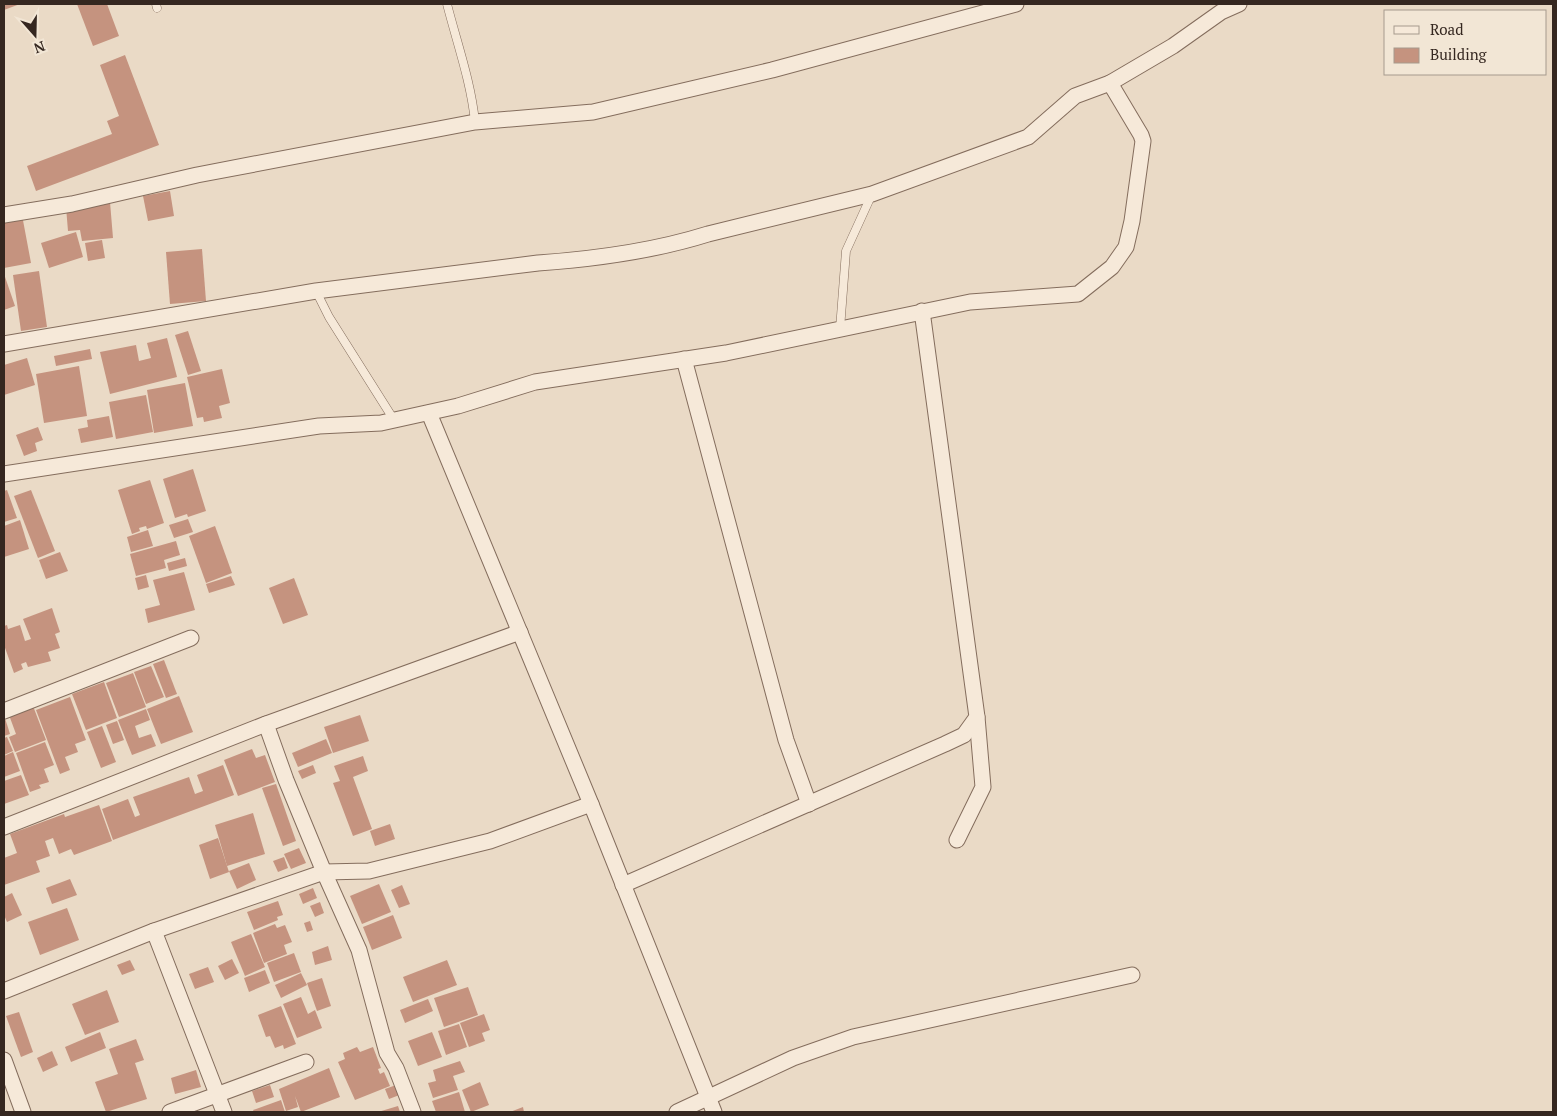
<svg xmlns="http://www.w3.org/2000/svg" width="1557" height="1116" viewBox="0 0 1557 1116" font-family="'PT Serif',serif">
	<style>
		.building { fill: #c5937f }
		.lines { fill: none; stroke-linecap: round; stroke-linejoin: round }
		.service-casing { stroke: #846d5d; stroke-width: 9 }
		.minor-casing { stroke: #846d5d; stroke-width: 17 }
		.service { stroke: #f6e9d9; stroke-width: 8 }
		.minor { stroke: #f6e9d9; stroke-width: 15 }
	</style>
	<rect width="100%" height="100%" fill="#eadac6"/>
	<g class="building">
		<polygon points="4,4 20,4 4,10"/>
		<polygon points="77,4 107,4 119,36 93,46"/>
		<polygon points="125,55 159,145 36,191 27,166 112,134 107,121 119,116 100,65"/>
		<polygon points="170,191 174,216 148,221 143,196"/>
		<polygon points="110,202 113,238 82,241 80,230 68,231 66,207"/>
		<polygon points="22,215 31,263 4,268 4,219"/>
		<polygon points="76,232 83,257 49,268 41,243"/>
		<polygon points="102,240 105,258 88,261 85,243"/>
		<polygon points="202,249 206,301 170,304 166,252"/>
		<polygon points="39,271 47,327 21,331 13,275"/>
		<polygon points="4,274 15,306 4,310"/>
		<polygon points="188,331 201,371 188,375 175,335"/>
		<polygon points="167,338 177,377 110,394 100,352 136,345 139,361 151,358 147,343"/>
		<polygon points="90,349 92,359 56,366 54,356"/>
		<polygon points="27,358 35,385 4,395 4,365"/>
		<polygon points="79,366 87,416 44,423 36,374"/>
		<polygon points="222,369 230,403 219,406 222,418 204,422 203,417 197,418 187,377"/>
		<polygon points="185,383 193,426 154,433 147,390"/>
		<polygon points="146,395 153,432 116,439 109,402"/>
		<polygon points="109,416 113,437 81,443 78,429 88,427 87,420"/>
		<polygon points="38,427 43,440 35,443 37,451 24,456 16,435"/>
		<polygon points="193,469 206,511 188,517 187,514 175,518 163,479"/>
		<polygon points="150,480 164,523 147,529 146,526 139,528 140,531 132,534 118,490"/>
		<polygon points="7,490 17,518 4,522 4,491"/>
		<polygon points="31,490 55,551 38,558 14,496"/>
		<polygon points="188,519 193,532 174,538 169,525"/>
		<polygon points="20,520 29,549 4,557 4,526"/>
		<polygon points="215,526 232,573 206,583 189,536"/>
		<polygon points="148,530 153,546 131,552 127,537"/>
		<polygon points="176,541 180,555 164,560 166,568 136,576 130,554"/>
		<polygon points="60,552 68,571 46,579 39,560"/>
		<polygon points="185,558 187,566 169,571 167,563"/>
		<polygon points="184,572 195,610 148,623 145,609 160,605 153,580"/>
		<polygon points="146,575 149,587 138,590 135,578"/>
		<polygon points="231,576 235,585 209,593 206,584"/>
		<polygon points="294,578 308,615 283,624 269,588"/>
		<polygon points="52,608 60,632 55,634 60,648 48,652 51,661 28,667 26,662 21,664 23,669 14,673 4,645 4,626 7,625 8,629 20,625 25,641 31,639 23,619"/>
		<polygon points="164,660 177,694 166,698 153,664"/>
		<polygon points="151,666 164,697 146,704 134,672"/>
		<polygon points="133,673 146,707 119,717 106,683"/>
		<polygon points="104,682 117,718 86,730 72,694"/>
		<polygon points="179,696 193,732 161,744 147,709"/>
		<polygon points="70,697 86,740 75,744 78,752 65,757 70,770 60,774 36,710"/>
		<polygon points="33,706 46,740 15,752 9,737 16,734 9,715"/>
		<polygon points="146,709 150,720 135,726 139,738 151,734 156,746 132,755 118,720"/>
		<polygon points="4,715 10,734 4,736"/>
		<polygon points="360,715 369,741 333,753 324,727"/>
		<polygon points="117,721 124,740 113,744 106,725"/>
		<polygon points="102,726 116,762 101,768 87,732"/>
		<polygon points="7,737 13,751 4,755 4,738"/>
		<polygon points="326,739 332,753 298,767 292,753"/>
		<polygon points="45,742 54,765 44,769 49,782 39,785 41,788 30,792 16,753"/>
		<polygon points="252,749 256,758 265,755 275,782 238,796 224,760"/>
		<polygon points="13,752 20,771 4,777 4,756"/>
		<polygon points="363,756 368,771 353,777 372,829 353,836 333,783 340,781 334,766"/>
		<polygon points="223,765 234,795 113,840 102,809 128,799 135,817 140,815 133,797 189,777 195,794 203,791 197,775"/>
		<polygon points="313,765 316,773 302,779 298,771"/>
		<polygon points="21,775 29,795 4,804 4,781"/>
		<polygon points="276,784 296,841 283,846 262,788"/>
		<polygon points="99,805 112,841 74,855 71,849 59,854 53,838 45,841 50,856 36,861 40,872 4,885 4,858 17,853 10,834 64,814 65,817"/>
		<polygon points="253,813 265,854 227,866 215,825"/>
		<polygon points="390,824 395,839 375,846 370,831"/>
		<polygon points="218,838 229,872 210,879 199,845"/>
		<polygon points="299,848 306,863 291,869 284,854"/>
		<polygon points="284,857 288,868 278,872 273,861"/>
		<polygon points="249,863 256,880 237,889 229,871"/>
		<polygon points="70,879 77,895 52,904 46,888"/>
		<polygon points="379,884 391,912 362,924 350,896"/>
		<polygon points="402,885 410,904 399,908 391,890"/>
		<polygon points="313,888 317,898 303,904 299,894"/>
		<polygon points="12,893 22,915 7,922 4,915 4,897"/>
		<polygon points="278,901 283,915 277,917 278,920 254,930 247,912"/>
		<polygon points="320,902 324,913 315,917 310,906"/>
		<polygon points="67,908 79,940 40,955 28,922"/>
		<polygon points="393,915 402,938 372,950 363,927"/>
		<polygon points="310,921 313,930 307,932 304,923"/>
		<polygon points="275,924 277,928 285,925 292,942 284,945 287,954 264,963 253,933"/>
		<polygon points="251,934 265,967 245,976 231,942"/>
		<polygon points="328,946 332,960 315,965 312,952"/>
		<polygon points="294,953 301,972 274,982 267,963"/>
		<polygon points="232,959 239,973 225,980 218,966"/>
		<polygon points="130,960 135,970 122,975 117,965"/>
		<polygon points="447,960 457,985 413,1002 403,977"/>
		<polygon points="208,967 214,982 195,989 189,974"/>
		<polygon points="265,970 270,983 249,992 244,978"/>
		<polygon points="301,973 307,985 281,998 275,985"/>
		<polygon points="322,978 331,1006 317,1011 307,983"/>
		<polygon points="468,987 478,1015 444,1027 434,998"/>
		<polygon points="107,990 119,1022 85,1035 72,1004"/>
		<polygon points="301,997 308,1014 315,1010 322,1028 297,1038 283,1004"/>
		<polygon points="428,999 433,1011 405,1023 400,1010"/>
		<polygon points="281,1006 296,1044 284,1049 283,1045 275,1048 270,1036 266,1037 258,1015"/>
		<polygon points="19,1012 33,1052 21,1057 6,1016"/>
		<polygon points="484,1014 490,1030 482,1033 485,1041 469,1047 460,1023"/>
		<polygon points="459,1024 467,1047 446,1055 438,1031"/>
		<polygon points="100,1032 106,1048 71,1062 65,1047"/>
		<polygon points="432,1032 442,1057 418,1066 408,1041"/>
		<polygon points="136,1039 144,1060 135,1063 147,1099 106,1112 95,1082 118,1074 109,1049"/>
		<polygon points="357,1047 360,1052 373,1047 381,1068 378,1069 380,1074 384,1072 390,1086 355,1100 338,1062 345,1059 343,1053"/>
		<polygon points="52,1051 58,1065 43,1072 37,1058"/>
		<polygon points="460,1061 465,1072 453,1076 458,1090 433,1098 428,1083 436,1081 433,1070"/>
		<polygon points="329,1068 340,1097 301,1112 295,1096 298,1107 286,1111 279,1089"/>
		<polygon points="196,1070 201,1087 175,1094 171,1078"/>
		<polygon points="480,1082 489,1105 471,1112 462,1090"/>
		<polygon points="399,1084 402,1094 389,1099 385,1089"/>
		<polygon points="270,1085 274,1097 256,1103 252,1091"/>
		<polygon points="459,1092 465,1112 436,1112 432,1101"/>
		<polygon points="281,1100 285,1112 254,1112 253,1110"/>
		<polygon points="398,1106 400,1112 378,1112"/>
		<polygon points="523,1107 524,1112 510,1112"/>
	</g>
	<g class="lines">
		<g class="service-casing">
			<g id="service">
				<polyline points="156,4 157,8"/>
				<path d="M447,4C457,43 471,82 475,122"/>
				<polyline points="316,291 329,317 394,420"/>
				<polyline points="840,329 846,251 872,194"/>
			</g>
		</g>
		<g class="minor-casing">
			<g id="minor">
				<polyline points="4,215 72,204 197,175 475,122 593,112 772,70 1016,4"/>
				<path d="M4,344L316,291L538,263C595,259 654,251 708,234L872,194L1028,137L1075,96L1110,83L1173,46L1221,12L1239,4"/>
				<polyline points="684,359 786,740 809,804"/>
				<polyline points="429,413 591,804 714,1112"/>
				<polyline points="4,474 319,426 381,423 458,406 535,382 726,353 970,302 1078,294 1112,267 1126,247 1132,221 1143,141 1141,135 1110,83"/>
				<polyline points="4,711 191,638"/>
				<polyline points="266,724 286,780 324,872 359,950 387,1053 396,1068 413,1112"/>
				<polyline points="4,827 266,724 520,632"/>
				<polyline points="957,840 983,787 977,717"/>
				<polyline points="623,885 945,744 964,735 977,717 922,311"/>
				<polyline points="154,931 224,1112"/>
				<polyline points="4,991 154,931 324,872 369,871 490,841 591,804"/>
				<polyline points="4,1060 23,1112"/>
				<polyline points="170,1112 306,1062"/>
				<polyline points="677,1112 793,1058 853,1037 1132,975"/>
			</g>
		</g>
		<use href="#service" class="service"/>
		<use href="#minor" class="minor"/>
	</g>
	<rect width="1557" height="1116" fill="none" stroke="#352720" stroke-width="10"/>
	<rect x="1384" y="10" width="162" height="65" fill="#f2e6d5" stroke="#a69a8d"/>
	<rect x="1394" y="26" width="25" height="8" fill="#f6e9d9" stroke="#a69a8d"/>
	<text x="1430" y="35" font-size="15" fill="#352720">Road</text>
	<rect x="1394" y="48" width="25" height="15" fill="#c5937f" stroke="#a69a8d"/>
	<text x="1430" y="60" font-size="15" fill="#352720">Building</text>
	<g transform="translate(35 35) rotate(160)" stroke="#f2e6d5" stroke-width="4" paint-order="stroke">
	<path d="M0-4L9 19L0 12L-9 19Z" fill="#352720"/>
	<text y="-8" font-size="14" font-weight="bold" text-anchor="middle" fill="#352720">N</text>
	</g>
</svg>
